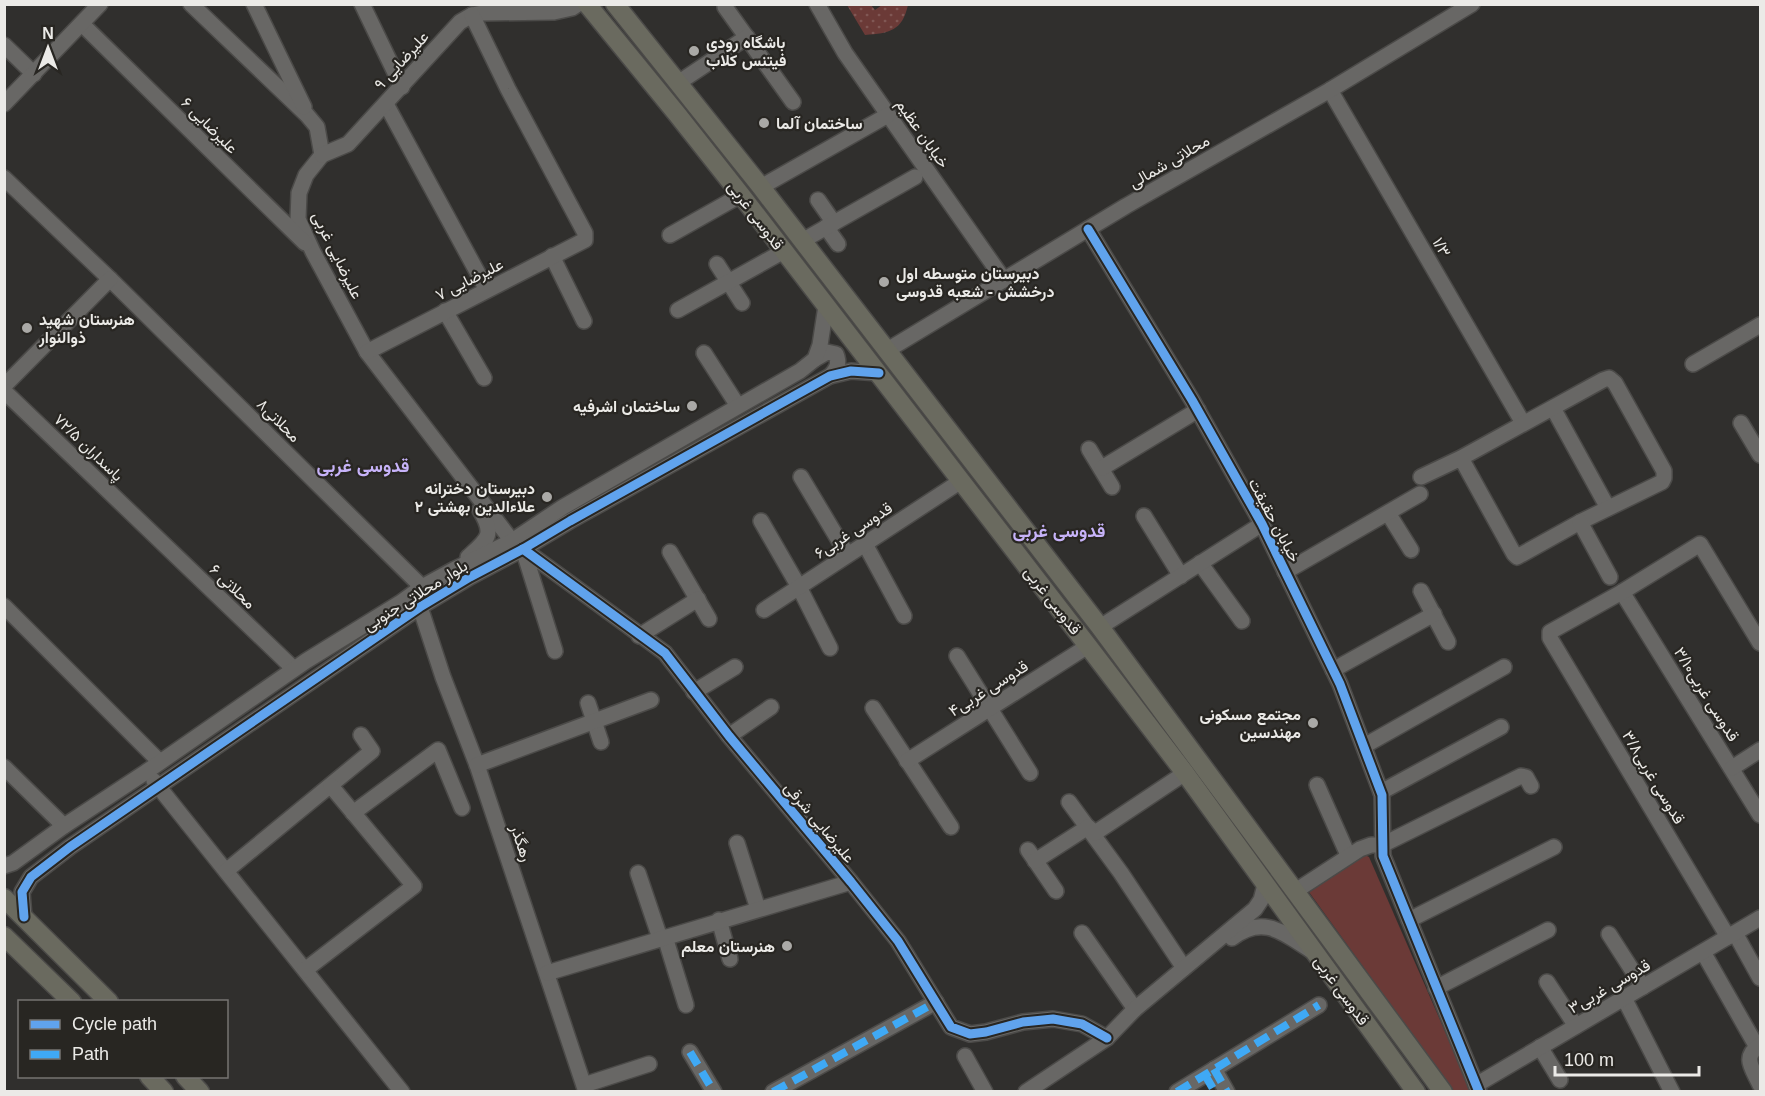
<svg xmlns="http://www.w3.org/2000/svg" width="1765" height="1096" viewBox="0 0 1765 1096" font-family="Arial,Vazirmatn,sans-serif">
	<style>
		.grass { fill: url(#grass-dots) }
		.park { fill: #6b3a37 }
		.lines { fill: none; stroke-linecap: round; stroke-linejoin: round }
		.minor-casing { stroke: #4b4a48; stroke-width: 18 }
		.major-casing { stroke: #4b4a48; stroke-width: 21 }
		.minor { stroke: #686765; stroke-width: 15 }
		.major { stroke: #6a6a5f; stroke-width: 18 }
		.quiet { stroke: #3fa9f5; stroke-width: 8; stroke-dasharray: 15 8; stroke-linecap: butt }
		.cycleway-casing { stroke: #282622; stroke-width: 13 }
		.cycleway { stroke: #60a3ed; stroke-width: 9 }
		.poi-dot { fill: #aaa9a6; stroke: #282622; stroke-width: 2 }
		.labels { text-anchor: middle; stroke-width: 4.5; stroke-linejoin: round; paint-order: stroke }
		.poi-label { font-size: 16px; font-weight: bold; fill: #ebeae7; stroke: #282622; text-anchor: start }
		.street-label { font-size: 16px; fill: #ebeae7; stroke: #282622 }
		.neighbourhood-label { font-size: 18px; font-weight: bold; fill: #c7b3f9; stroke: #282622 }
	</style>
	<defs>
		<pattern id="grass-dots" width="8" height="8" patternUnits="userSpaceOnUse" patternTransform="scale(1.5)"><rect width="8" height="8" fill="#6b3a37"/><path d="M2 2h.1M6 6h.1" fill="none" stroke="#805754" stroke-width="1.8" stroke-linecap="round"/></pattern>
	</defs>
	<rect width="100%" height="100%" fill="#302f2d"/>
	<path class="grass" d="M847,5H871L875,10L882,5H908C902,31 890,33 865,35Z"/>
	<polygon class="park" points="1363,854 1369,857 1471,1091 1453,1091 1309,892"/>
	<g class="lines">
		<g class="minor-casing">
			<g id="minor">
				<polyline points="191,4 307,115 317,127 322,155 306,175 299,193 298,219 313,252 367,352 512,541"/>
				<polyline points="254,4 304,107"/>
				<polyline points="362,4 402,87"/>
				<polyline points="817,4 845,53 1004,280"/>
				<polyline points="725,7 793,102"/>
				<polyline points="82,24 305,243"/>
				<polyline points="4,45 34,74"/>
				<polyline points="678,83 747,37"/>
				<polyline points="1330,90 1523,423"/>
				<polyline points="4,104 100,4"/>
				<polyline points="386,104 487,290"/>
				<polyline points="322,155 348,144 460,22 472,15 482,13 554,12 572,8 578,4"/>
				<polyline points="4,178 110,279 422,587"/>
				<polyline points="761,187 888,115"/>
				<polyline points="818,200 834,223"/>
				<polyline points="826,227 838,244"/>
				<polyline points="1088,229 1192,400 1262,524 1340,684 1382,795 1383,856 1479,1092"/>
				<polyline points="670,235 741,195"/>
				<polyline points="802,241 915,177"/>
				<polyline points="552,256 584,321"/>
				<polyline points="717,264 742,303"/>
				<polyline points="678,310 784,251"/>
				<polyline points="445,311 484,378"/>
				<polyline points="886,351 1126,206 1330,90 1472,4"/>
				<polyline points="367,352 585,240 585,233 508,89 472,15"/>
				<polyline points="704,353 738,406"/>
				<path d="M815,359L827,352L836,354C840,363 837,369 830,376"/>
				<polyline points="1693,364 1760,325"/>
				<polyline points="4,386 110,279"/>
				<polyline points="4,391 294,669"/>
				<polyline points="1553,408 1608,508"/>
				<polyline points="1741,423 1760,455"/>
				<polyline points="1089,449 1112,487"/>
				<polyline points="1102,468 1198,410"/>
				<polyline points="801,477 847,554"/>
				<polyline points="1421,477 1461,458 1603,380 1609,378 1615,383 1664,471 1664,478 1662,482 1580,522 1517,557 1514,554 1461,458"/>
				<polyline points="1388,513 1411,550"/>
				<polyline points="1144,516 1181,576"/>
				<polyline points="761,521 799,587 830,648"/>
				<polyline points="1580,522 1610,577"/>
				<polyline points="865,544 904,616"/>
				<polyline points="523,549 665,653 729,736 851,882 898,941 951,1027 970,1034 986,1032 1023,1022 1053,1019 1082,1024 1107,1038"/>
				<polyline points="523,549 555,651"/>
				<polyline points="670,552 709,619"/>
				<path d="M468,557C488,539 495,535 480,510"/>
				<polyline points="1200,563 1242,621"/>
				<polyline points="1285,572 1420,494"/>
				<polyline points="1421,591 1448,642"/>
				<polyline points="1622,592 1760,815"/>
				<polyline points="4,606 160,762"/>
				<polyline points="420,607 443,677 477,765 586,1092"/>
				<polyline points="764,610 961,481"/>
				<polyline points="1100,627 1262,524"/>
				<polyline points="639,636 698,599"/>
				<polyline points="957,656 1030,773"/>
				<polyline points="1333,670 1434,614"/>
				<polyline points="694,692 735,667"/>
				<polyline points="588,703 601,742"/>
				<polyline points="873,708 951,827"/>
				<polyline points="729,736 771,707"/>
				<polyline points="1364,746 1504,667"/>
				<polyline points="907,761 1088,646"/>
				<polyline points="477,765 651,700"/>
				<polyline points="4,767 64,826"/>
				<polyline points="1732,768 1760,750"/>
				<polyline points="154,781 402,1092"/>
				<polyline points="1317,785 1348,855"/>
				<polyline points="1381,792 1501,727"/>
				<polyline points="1069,802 1121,873 1184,968"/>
				<polyline points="353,813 438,750 462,808"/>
				<polyline points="737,843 758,909"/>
				<polyline points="1028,850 1056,891"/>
				<polyline points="1035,861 1088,827 1095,833 1185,773"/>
				<polyline points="4,866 13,863 64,826 146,772 306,661 400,603 422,587 455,569 512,541 563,507 800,371 815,359 820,345 826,306"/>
				<polyline points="226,871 372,751 361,735"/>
				<polyline points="638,873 660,938"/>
				<polyline points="1294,892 1360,849 1371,845 1382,845 1521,776 1526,777 1531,786"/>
				<polyline points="24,917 22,892 31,877 70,847 420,607 470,577 523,549 570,521 830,376 851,371 879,373"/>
				<polyline points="719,920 730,959"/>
				<polyline points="1409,920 1554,847"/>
				<polyline points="1082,933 1135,1009"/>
				<polyline points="1735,933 1760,978"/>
				<polyline points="1609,934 1643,987"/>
				<polyline points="665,937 686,1005"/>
				<polyline points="1728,937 1550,638 1550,632 1622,592 1700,544 1760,643"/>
				<path d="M1232,938C1264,914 1283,933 1312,951"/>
				<polyline points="1703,952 1757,1047"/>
				<polyline points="305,970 414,886 331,786"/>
				<polyline points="547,973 851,882"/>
				<polyline points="1547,982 1576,1026"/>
				<polyline points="1436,988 1548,930"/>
				<polyline points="1624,998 1672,1092"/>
				<path d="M1760,1045C1741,1057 1753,1069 1760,1085"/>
				<polyline points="1540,1047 1560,1080"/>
				<polyline points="690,1052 714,1092"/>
				<polyline points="965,1056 985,1092"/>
				<polyline points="1214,1069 1227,1092"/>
				<polyline points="584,1085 649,1064"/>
				<polyline points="1476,1085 1760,918"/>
				<polyline points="773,1092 936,1002"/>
				<polyline points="1026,1092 1107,1038 1135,1009 1255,909 1261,900 1265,885"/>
				<polyline points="1177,1092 1319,1005"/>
			</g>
		</g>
		<g class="major-casing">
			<g id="major">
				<polyline points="587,4 677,114 741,195 1088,646 1185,773 1416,1092"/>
				<polyline points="615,4 761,187 1100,627 1443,1092"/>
				<polyline points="4,898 109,1002"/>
				<polyline points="4,936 72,1002"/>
				<polyline points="149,1076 164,1092"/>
				<polyline points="185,1076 200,1092"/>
			</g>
		</g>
		<use href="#minor" class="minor"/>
		<use href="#major" class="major"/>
		<g class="quiet">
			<polyline points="690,1052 714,1092"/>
			<polyline points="1214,1069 1227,1092"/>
			<polyline points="1205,1075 1215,1092"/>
			<polyline points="773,1092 936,1002"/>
			<polyline points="1177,1092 1319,1005"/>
		</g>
		<g class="cycleway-casing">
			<g id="cycleway">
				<polyline points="1088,229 1192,400 1262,524 1340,684 1382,795 1383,856 1479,1092"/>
				<polyline points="523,549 665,653 729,736 851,882 898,941 951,1027 970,1034 986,1032 1023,1022 1053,1019 1082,1024 1107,1038"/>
				<polyline points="24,917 22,892 31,877 70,847 420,607 470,577 523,549 570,521 830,376 851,371 879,373"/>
			</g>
		</g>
		<use href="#cycleway" class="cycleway"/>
	</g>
	<g class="poi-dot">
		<circle cx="694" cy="51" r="6"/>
		<circle cx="764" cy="123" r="6"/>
		<circle cx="884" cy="282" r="6"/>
		<circle cx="27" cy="328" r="6"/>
		<circle cx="692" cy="406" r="6"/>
		<circle cx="547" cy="497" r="6"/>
		<circle cx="1313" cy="723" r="6"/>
		<circle cx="787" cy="946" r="6"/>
	</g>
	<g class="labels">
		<g class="poi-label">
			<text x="706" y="48">باشگاه رودی<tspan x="706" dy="18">فیتنس کلاب</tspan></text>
			<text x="776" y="129">ساختمان آلما</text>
			<text x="896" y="279">دبیرستان متوسطه اول<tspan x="896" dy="18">درخشش - شعبه قدوسی</tspan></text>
			<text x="39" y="325">هنرستان شهید<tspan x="39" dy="18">ذوالنوار</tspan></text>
			<text x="680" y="412" text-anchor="end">ساختمان اشرفیه</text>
			<text x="535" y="494" text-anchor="end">دبیرستان دخترانه<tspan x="535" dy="18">علاءالدین بهشتی ۲</tspan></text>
			<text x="1301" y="720" text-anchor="end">مجتمع مسکونی<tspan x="1301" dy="18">مهندسین</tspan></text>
			<text x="775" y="952" text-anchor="end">هنرستان معلم</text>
		</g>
		<g class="street-label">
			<text transform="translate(401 60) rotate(-48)" y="6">۹ علیرضایی</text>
			<text transform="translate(210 125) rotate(45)" y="6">۶ علیرضایی</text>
			<text transform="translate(923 133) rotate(55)" y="6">خیابان عظیم</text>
			<text transform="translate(1169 161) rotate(-30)" y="6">محلاتی شمالی</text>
			<text transform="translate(756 215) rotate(53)" y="6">قدوسی غربی</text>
			<text transform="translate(1442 247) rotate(60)" y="6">۱/۳</text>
			<text transform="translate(338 255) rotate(64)" y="6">علیرضایی غربی</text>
			<text transform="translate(469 279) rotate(-27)" y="6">۷ علیرضایی</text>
			<text transform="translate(279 420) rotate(45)" y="6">محلاتی۸</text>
			<text transform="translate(89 447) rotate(44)" y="6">۷۲/۵ پاسداران</text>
			<text transform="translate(1275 520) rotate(62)" y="6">خیابان حقیقت</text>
			<text transform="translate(853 530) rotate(-33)" y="6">قدوسی غربی۶</text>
			<text transform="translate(233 586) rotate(44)" y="6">۶ محلاتی</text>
			<text transform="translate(415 595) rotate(-32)" y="6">بلوار محلاتی جنوبی</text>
			<text transform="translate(1053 600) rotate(52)" y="6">قدوسی غربی</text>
			<text transform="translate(988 688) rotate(-32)" y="6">قدوسی غربی۴</text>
			<text transform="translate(1707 694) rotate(58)" y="6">قدوسی غربی۳/۱۰</text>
			<text transform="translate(1654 777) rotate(59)" y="6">قدوسی غربی۳/۸</text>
			<text transform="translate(820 822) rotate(50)" y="6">علیرضایی شرقی</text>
			<text transform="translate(522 843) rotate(72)" y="6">رهگذر</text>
			<text transform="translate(1609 986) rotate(-30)" y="6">قدوسی غربی۳</text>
			<text transform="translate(1342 990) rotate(54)" y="6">قدوسی غربی</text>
		</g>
		<g class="neighbourhood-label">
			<text x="363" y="472">قدوسی غربی</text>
			<text x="1059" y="537">قدوسی غربی</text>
		</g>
	</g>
	<rect width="1765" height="1096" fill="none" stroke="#ebeae7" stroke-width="12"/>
	<rect x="18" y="1000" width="210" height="78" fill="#282622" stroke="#767471" stroke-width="1.5"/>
	<rect x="30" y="1020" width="30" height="9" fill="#60a3ed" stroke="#767471" stroke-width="1.5"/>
	<text x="72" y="1030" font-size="18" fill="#ebeae7">Cycle path</text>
	<rect x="30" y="1050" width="30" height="9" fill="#3fa9f5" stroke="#767471" stroke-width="1.5"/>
	<text x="72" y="1060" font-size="18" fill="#ebeae7">Path</text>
	<g transform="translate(48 48)" stroke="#282622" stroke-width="4.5" paint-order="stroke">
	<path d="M0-4.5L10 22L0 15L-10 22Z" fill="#ebeae7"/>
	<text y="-9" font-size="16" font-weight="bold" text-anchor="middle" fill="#ebeae7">N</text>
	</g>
	<path d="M1555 1066v9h144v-9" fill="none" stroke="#ebeae7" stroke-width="3"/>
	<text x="1564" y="1066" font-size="18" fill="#ebeae7" stroke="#282622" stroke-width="4.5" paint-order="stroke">100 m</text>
</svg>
